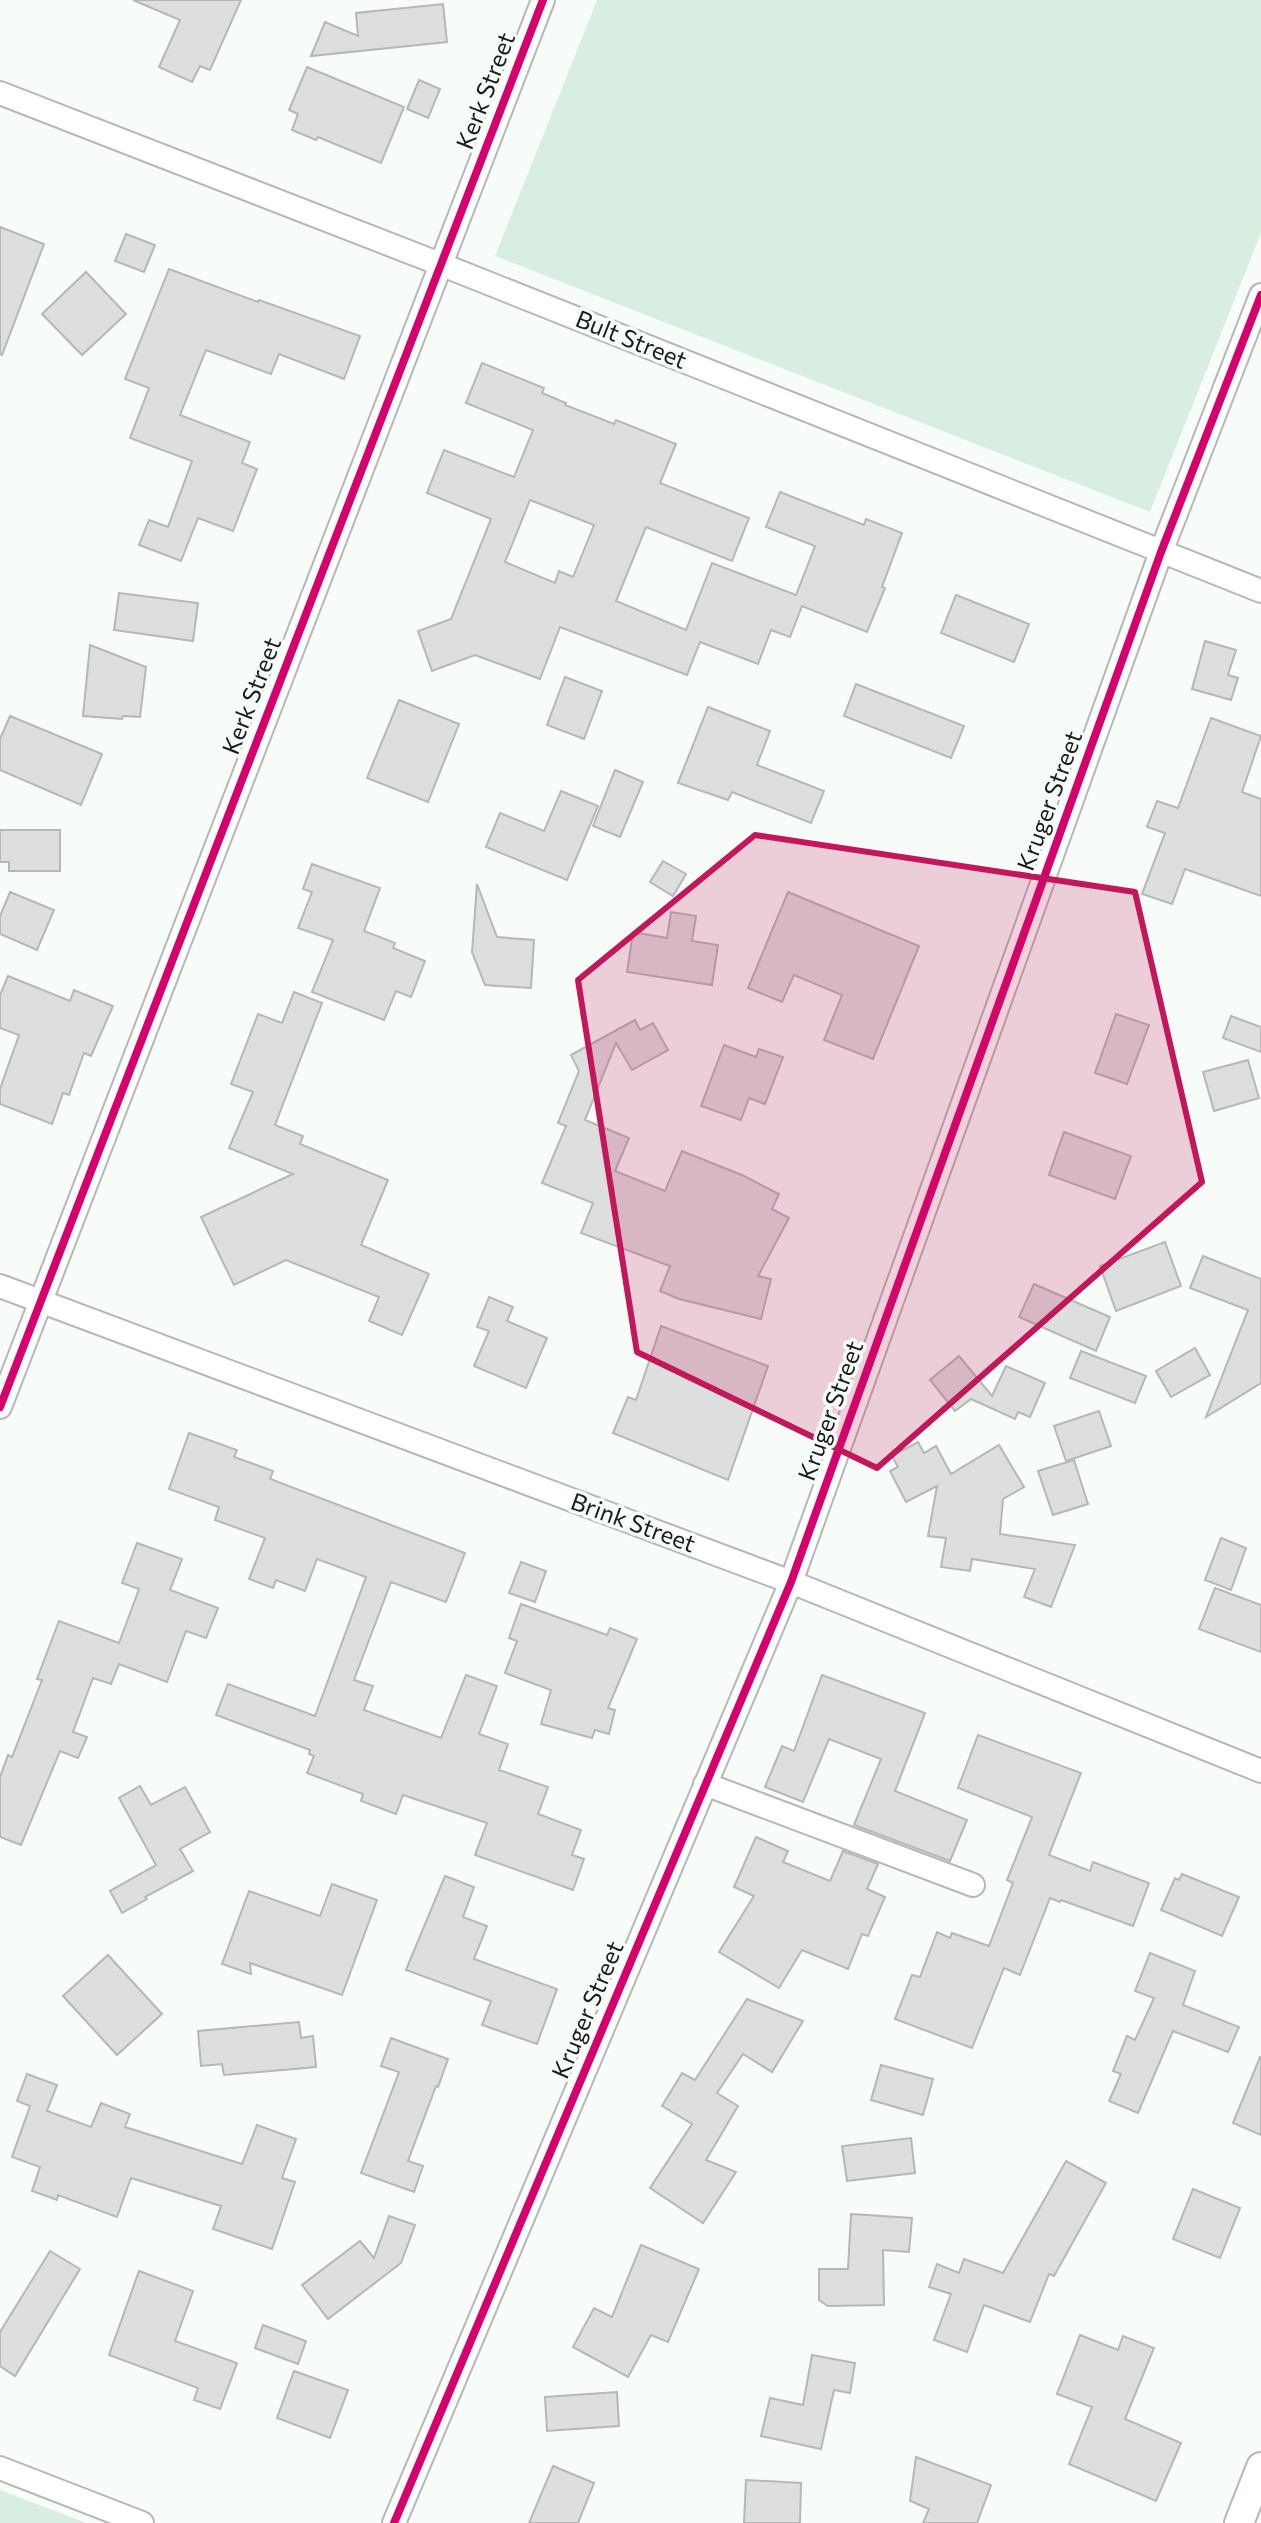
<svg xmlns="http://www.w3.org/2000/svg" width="1261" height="2523" viewBox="0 0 1261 2523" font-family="Commissioner,sans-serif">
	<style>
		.park { fill: #d7eee1 }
		.building { fill: #dcdfde; stroke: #b4b8b6; stroke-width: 2; fill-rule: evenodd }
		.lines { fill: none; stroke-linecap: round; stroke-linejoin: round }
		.minor-casing { stroke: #b5b8b6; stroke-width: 26 }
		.tertiary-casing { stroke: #b5b8b6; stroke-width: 32 }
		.minor { stroke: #fefffe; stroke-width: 22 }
		.tertiary { stroke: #fefffe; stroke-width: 28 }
		.cycleway-casing { stroke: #f6fdf9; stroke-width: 13 }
		.cycleway { stroke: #d6006c; stroke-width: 8 }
		.marked { fill: #c2185b; fill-opacity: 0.2; stroke: #c2185b; stroke-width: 6; stroke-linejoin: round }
		.labels { text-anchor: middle; stroke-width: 7; stroke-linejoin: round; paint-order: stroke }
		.street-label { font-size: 24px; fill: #1b1d1c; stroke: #f6fdf9 }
	</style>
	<rect width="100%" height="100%" fill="#f7fcf9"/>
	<g class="park">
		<polygon points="597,0 1261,0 1261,233 1150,512 495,256"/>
		<polygon points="0,2490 86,2523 0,2523"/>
	</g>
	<g class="building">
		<polygon points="133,0 241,0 210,70 200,66 192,82 159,67 180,20"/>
		<polygon points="443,4 447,42 311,56 325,22 358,36 356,13"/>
		<polygon points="307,67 404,107 381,163 318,137 316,140 292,130 298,114 289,110"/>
		<polygon points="419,80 440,89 428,118 407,109"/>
		<polygon points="0,227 44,244 2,355 0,354"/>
		<polygon points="126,234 155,245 144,272 115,261"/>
		<polygon points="169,269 258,302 259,300 360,336 344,379 279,354 271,374 206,350 180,415 250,442 242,463 257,469 233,531 198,518 181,561 139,545 149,520 168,527 192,461 130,438 149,388 125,379"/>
		<polygon points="86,272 126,314 82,355 42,314"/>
		<path d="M482,363L544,388L542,393L566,403L565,405L614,424L616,420L676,444L660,483L749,518L732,561L646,527L616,601L686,630L712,563L796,595L815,546L766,527L780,492L864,525L866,519L902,533L882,587L885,588L867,632L802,606L790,637L771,630L758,664L700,642L687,675L560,627L540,679L475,655L432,671L418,631L451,619L491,519L427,493L444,450L514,477L533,430L466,403ZM530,500L594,525L573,577L559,571L555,583L505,562Z"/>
		<polygon points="119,593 198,603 193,641 114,630"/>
		<polygon points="956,595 1029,624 1014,662 941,633"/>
		<polygon points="1205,641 1236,650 1228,675 1238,678 1231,700 1192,689"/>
		<polygon points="90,645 146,667 140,717 123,716 122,719 83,716"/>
		<polygon points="565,677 602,691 584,739 547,725"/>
		<polygon points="856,684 964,726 951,758 844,716"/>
		<polygon points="399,700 459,724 428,802 367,778"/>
		<polygon points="708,707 770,731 757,765 824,791 811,823 732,792 728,800 678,783"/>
		<polygon points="10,716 102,754 81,805 0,770 0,739"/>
		<polygon points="1211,718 1261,736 1242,792 1261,799 1261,896 1185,869 1172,904 1142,894 1165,833 1147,827 1157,801 1178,808"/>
		<polygon points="615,770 643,782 620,837 593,826"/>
		<polygon points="561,791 598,806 567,880 486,847 500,813 544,831"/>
		<polygon points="0,830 60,830 60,871 9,871 9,862 0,862"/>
		<polygon points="663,861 686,874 673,896 650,882"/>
		<polygon points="312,864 380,888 364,931 395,943 393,948 425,961 411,997 396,991 384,1020 312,992 333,940 298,928 312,892 303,889"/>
		<polygon points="477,884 497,937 534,940 531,988 485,985 472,952"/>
		<polygon points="10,892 54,910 37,950 0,934 0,916"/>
		<polygon points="788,892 919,946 873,1059 824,1040 842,995 794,975 782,1002 748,988"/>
		<polygon points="671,912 696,916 692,941 718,945 712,985 627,972 633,932 667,938"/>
		<polygon points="8,976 70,1001 74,990 113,1006 91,1056 84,1053 69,1095 63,1093 52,1124 0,1104 0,1089 19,1035 0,1028 0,995"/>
		<polygon points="294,992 322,1003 275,1125 303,1136 300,1144 388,1180 361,1245 429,1274 402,1335 369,1321 379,1297 286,1260 234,1285 201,1217 293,1174 229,1148 253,1092 231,1084 258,1014 282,1023"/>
		<polygon points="1116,1014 1149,1025 1127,1084 1095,1073"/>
		<polygon points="1231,1016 1261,1027 1261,1052 1223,1038"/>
		<polygon points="635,1020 640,1030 653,1023 668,1050 632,1070 616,1043 585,1120 629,1138 615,1171 665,1191 682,1151 742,1175 779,1194 772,1209 789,1218 758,1276 771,1279 761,1319 679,1299 660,1291 670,1266 581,1233 593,1203 542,1183 566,1126 558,1123 579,1071 571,1055"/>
		<polygon points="724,1045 756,1057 759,1049 783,1057 765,1104 749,1098 741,1120 701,1106"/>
		<polygon points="1248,1060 1259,1098 1214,1111 1203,1072"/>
		<polygon points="1064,1132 1131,1156 1115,1199 1049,1175"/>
		<polygon points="1165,1242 1181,1286 1116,1311 1100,1266"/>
		<polygon points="1203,1256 1261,1279 1261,1383 1206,1417 1248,1310 1190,1288"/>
		<polygon points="1034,1284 1110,1317 1096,1351 1019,1317"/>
		<polygon points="489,1297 513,1307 507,1321 547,1338 526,1388 474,1366 489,1331 477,1327"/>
		<polygon points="661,1326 768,1366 728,1480 613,1433 628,1397 636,1400"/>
		<polygon points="1195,1348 1210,1375 1171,1397 1156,1371"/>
		<polygon points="1081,1351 1146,1376 1135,1403 1070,1378"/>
		<polygon points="959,1356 992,1396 1006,1366 1045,1383 1030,1417 1018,1412 1015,1419 971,1399 955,1411 930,1380"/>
		<polygon points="1099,1411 1111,1446 1066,1461 1054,1426"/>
		<polygon points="189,1433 237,1450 234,1457 273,1471 270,1479 465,1553 446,1602 391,1582 354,1680 373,1686 364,1710 441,1738 466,1675 497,1686 479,1734 508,1744 499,1770 548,1787 538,1814 581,1830 572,1855 584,1859 573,1890 475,1855 487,1823 403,1795 396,1814 361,1801 363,1794 307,1773 314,1756 309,1754 310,1750 216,1715 228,1684 315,1716 366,1577 317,1559 305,1591 276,1580 273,1588 249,1579 265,1538 215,1520 219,1507 169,1489"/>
		<polygon points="918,1442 924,1453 936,1446 951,1474 999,1445 1024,1487 1003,1499 1000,1534 1075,1545 1051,1607 1024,1597 1035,1569 972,1559 970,1571 941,1567 946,1538 928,1536 937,1486 906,1502 890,1471 898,1467 892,1456"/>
		<polygon points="1074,1460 1088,1504 1053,1515 1038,1471"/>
		<polygon points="1221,1538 1246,1548 1231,1590 1205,1580"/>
		<polygon points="137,1543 182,1559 170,1590 218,1608 206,1638 186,1631 167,1682 119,1664 111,1684 93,1678 73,1732 87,1737 78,1758 60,1751 21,1845 0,1837 0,1777 8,1755 12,1757 42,1680 37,1679 59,1621 119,1643 139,1589 122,1583"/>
		<polygon points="521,1562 546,1571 535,1602 509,1593"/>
		<polygon points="1215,1588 1261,1605 1261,1652 1199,1629"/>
		<polygon points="521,1604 607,1635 610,1628 637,1639 608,1708 615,1710 609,1734 595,1730 592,1738 541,1724 551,1690 505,1673 517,1641 509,1638"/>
		<polygon points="822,1675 925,1713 895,1791 967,1820 950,1861 854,1825 881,1759 829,1739 803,1802 765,1787 782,1746 794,1751"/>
		<polygon points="978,1735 1081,1773 1049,1855 1090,1871 1093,1862 1149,1883 1133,1926 1061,1900 1060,1902 1050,1898 1020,1975 1004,1968 972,2048 895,2019 912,1975 920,1977 937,1932 950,1938 952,1933 989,1946 1013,1883 1007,1880 1032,1817 958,1788"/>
		<polygon points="140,1786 151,1805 185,1787 210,1832 180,1849 193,1871 145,1897 147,1899 122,1913 110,1891 156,1865 119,1798"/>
		<polygon points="756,1837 788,1851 783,1862 830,1881 843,1851 878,1864 867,1889 885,1897 868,1936 862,1934 848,1969 802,1950 779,1988 719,1952 754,1896 734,1887"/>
		<polygon points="1182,1874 1239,1897 1222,1936 1161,1910 1175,1878 1179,1880"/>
		<polygon points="445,1876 474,1887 463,1917 487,1926 474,1959 557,1989 537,2044 482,2025 491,2001 406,1970"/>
		<polygon points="332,1884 377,1900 342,1995 250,1963 251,1974 222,1964 249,1891 320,1916"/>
		<polygon points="1150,1953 1195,1971 1183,2005 1239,2027 1228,2052 1173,2031 1138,2113 1109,2101 1121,2074 1113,2071 1127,2036 1135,2040 1154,1998 1135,1991"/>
		<polygon points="108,1955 162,2014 117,2055 63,1996"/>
		<polygon points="747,1999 803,2021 772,2072 743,2054 717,2093 738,2106 706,2160 736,2172 703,2223 650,2188 692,2124 662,2106 682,2073 695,2080"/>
		<polygon points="299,2022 301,2038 313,2036 316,2067 224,2075 222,2064 201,2066 198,2031"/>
		<polygon points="391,2038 448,2059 438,2087 436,2086 408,2161 423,2166 414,2192 361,2173 399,2072 381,2066"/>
		<polygon points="1260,2057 1261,2057 1261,2135 1233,2123"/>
		<polygon points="881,2065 933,2079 923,2115 871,2100"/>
		<polygon points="27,2074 57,2085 47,2111 91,2127 101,2103 130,2114 125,2127 242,2164 257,2125 296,2139 282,2178 295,2182 272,2249 213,2229 221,2206 131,2178 117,2217 58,2195 57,2200 32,2191 40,2167 12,2157 30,2106 17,2101"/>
		<polygon points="911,2138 915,2173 847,2181 842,2146"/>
		<polygon points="1066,2161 1106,2183 1054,2276 1049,2274 1030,2322 984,2305 967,2352 934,2340 951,2294 929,2287 937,2264 959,2273 964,2259 1003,2273"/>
		<polygon points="1193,2189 1240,2208 1220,2258 1173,2239"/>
		<polygon points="851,2214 912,2218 909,2252 883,2250 884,2305 828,2306 819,2300 819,2269 848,2269"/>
		<polygon points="389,2216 415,2225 401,2263 328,2319 302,2285 360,2241 374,2258"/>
		<polygon points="641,2245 699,2269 668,2342 651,2335 628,2377 573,2347 594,2308 612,2317"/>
		<polygon points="50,2251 80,2269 15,2376 0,2366 0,2332"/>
		<polygon points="139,2271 193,2291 175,2341 237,2363 220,2409 194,2400 198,2388 109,2355"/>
		<polygon points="263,2325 306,2341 298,2364 255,2348"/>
		<polygon points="1080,2335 1118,2350 1123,2336 1154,2348 1125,2419 1181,2443 1156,2501 1069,2464 1092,2407 1057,2394"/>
		<polygon points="812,2355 855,2363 850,2393 834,2390 821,2449 761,2436 770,2398 803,2405"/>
		<polygon points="294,2371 348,2390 330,2438 277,2418"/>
		<polygon points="617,2392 619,2426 547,2431 545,2397"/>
		<polygon points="916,2457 991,2485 977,2523 923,2523 929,2509 910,2501"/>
		<polygon points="553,2466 594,2483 578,2523 529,2523"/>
		<polygon points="746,2480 801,2483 800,2523 744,2523"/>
	</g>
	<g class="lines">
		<g class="minor-casing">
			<g id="minor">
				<polyline points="0,93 440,264 1261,591"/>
				<polyline points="0,1286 791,1582 1261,1771"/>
				<polyline points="0,1407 543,0"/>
				<polyline points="705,1784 973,1885"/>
				<polyline points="0,2468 142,2523"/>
				<polyline points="394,2523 791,1582 1161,552 1261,295"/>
			</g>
		</g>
		<g class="tertiary-casing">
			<polyline id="tertiary" points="1239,2523 1261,2467"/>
		</g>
		<use href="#minor" class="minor"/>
		<use href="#tertiary" class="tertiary"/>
		<g class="cycleway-casing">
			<g id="cycleway">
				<polyline points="0,1407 543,0"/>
				<polyline points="394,2523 791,1582 1161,552 1261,295"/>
			</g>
		</g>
		<use href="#cycleway" class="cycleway"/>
	</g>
	<path class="marked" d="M755,835L1135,892L1202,1182L877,1468L637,1352L578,980Z"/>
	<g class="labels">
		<g class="street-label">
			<text transform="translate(486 91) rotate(-69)" y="8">Kerk Street</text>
			<text transform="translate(631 340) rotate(22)" y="8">Bult Street</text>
			<text transform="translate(252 696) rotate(-69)" y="8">Kerk Street</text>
			<text transform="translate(1050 801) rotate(-70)" y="8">Kruger Street</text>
			<text transform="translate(831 1411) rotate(-70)" y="8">Kruger Street</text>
			<text transform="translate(633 1523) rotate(20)" y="8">Brink Street</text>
			<text transform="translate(588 2010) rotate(-67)" y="8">Kruger Street</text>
		</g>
	</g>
</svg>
